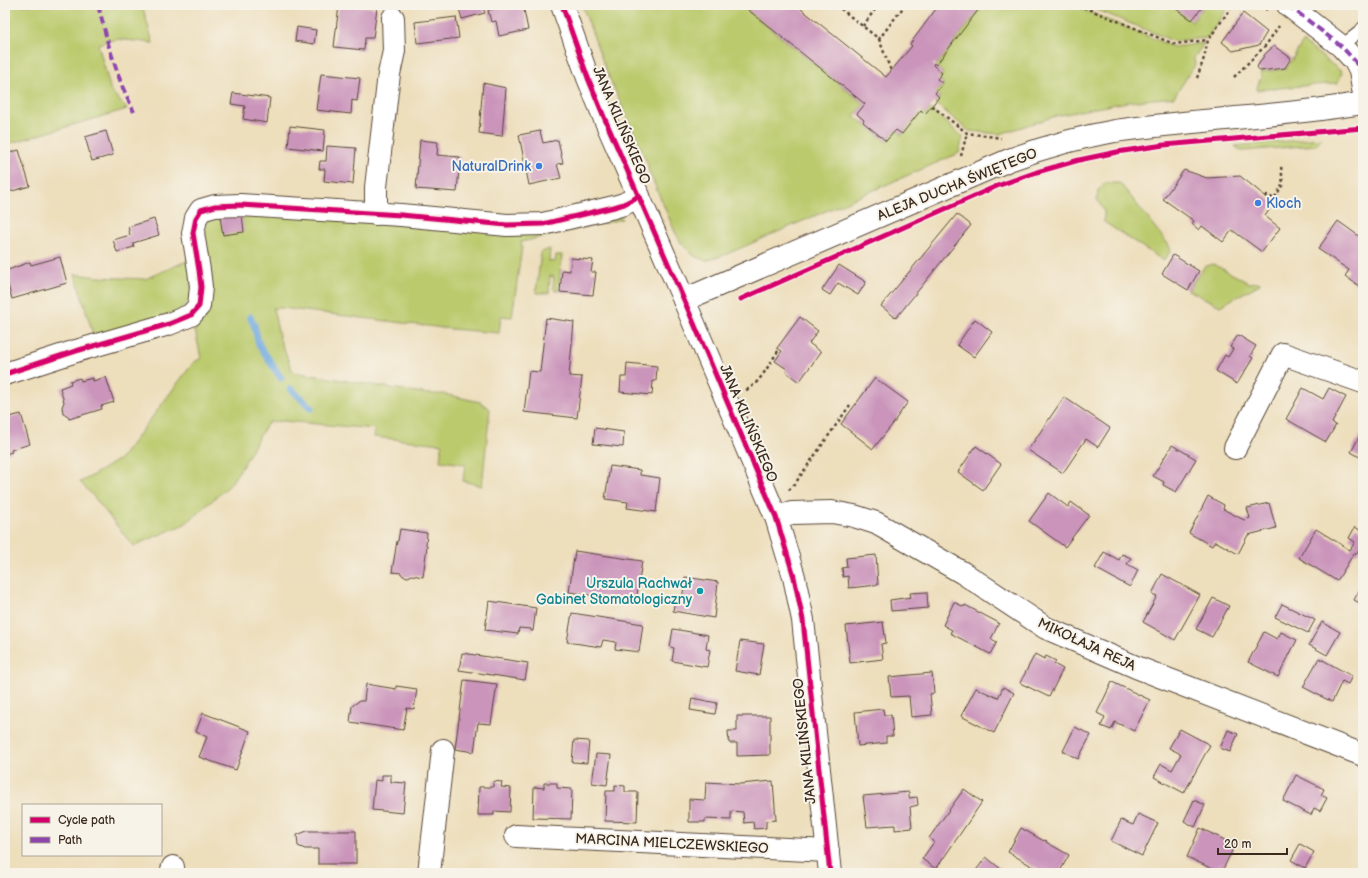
<svg xmlns="http://www.w3.org/2000/svg" width="1368" height="878" viewBox="0 0 1368 878" font-family="'Balsamiq Sans',sans-serif">
	<style>
		.green { fill: #bbca6d; stroke: #7b7a46 }
		.lines { fill: none; stroke-linecap: round; stroke-linejoin: round }
		.stream { stroke: #6ea8de; stroke-width: 7 }
		.building { fill: #cb95bb }
		.lane-casing { stroke: #564536; stroke-width: 13 }
		.street-casing { stroke: #564536; stroke-width: 24 }
		.secondary-casing { stroke: #564536; stroke-width: 24 }
		.path { stroke: #564536; stroke-width: 2.5; stroke-dasharray: 3 3; stroke-linecap: butt }
		.lane { stroke: #fff; stroke-width: 11 }
		.street { stroke: #fff; stroke-width: 22 }
		.secondary { stroke: #fff; stroke-width: 22 }
		.quiet { stroke: #8e44ad; stroke-width: 4; stroke-dasharray: 8 4; stroke-linecap: butt }
		.cycleway-casing { stroke: #f7f3e8; stroke-width: 8 }
		.cycleway { stroke: #d6006c; stroke-width: 5 }
		.shop-dot { fill: #3f7fe0; stroke: #f7f3e8; stroke-width: 1.5 }
		.culture-dot { fill: #0f9aa8; stroke: #f7f3e8; stroke-width: 1.5 }
		.labels { text-anchor: middle; stroke-width: 4; stroke-linejoin: round; paint-order: stroke }
		.street-label { font-size: 14px; fill: #3b2a1e; stroke: #f7f3e8 }
		.shop-label { font-size: 14px; fill: #366cbe; stroke: #f7f3e8; text-anchor: end }
		.culture-label { font-size: 14px; fill: #0d838f; stroke: #f7f3e8; text-anchor: end }
	</style>
	<rect width="100%" height="100%" fill="#f7f3e8"/>
	<filter id="ink" filterUnits="userSpaceOnUse"><feTurbulence type="fractalNoise" baseFrequency=".025" numOctaves="2"/><feDisplacementMap in="SourceGraphic" scale="8" xChannelSelector="R" yChannelSelector="G"/><feConvolveMatrix kernelMatrix="1 2 1 2 8 2 1 2 1" color-interpolation-filters="sRGB"/></filter>
	<filter id="wash" filterUnits="userSpaceOnUse"><feTurbulence type="fractalNoise" baseFrequency=".012" numOctaves="4" result="noise"/><feDisplacementMap in="SourceGraphic" scale="16" xChannelSelector="R" yChannelSelector="G"/><feGaussianBlur stdDeviation="0.9" result="paint"/><feColorMatrix in="noise" values="0 0 0 0 0 0 0 0 0 0 0 0 0 0 0 0 0 1.4 0 .05"/><feComposite in="paint" operator="in"/></filter>
	<g filter="url(#wash)">
		<rect width="100%" height="100%" fill="#eddebc"/>
		<g class="green">
			<polygon points="5,5 142,5 153,43 117,39 98,44 111,91 127,109 5,145"/>
			<polygon points="582,5 741,5 864,104 854,116 886,142 896,130 902,135 921,112 926,114 930,109 963,137 959,153 727,254 706,261 694,256 681,243 675,232 648,169 648,165 606,70"/>
			<polygon points="983,5 1072,5 1174,47 1204,43 1194,58 1195,65 1174,97 1127,102 1080,111 1056,116 1000,134 969,131 935,103 940,97 936,93 944,84 939,79 943,73 936,66"/>
			<polygon points="1085,5 1170,5 1192,22 1205,5 1230,5 1207,38 1173,41"/>
			<polygon points="1303,42 1342,72 1338,83 1256,90 1261,77 1261,72 1286,69"/>
			<polygon points="1321,138 1316,145 1241,151 1235,146"/>
			<polygon points="1105,183 1120,183 1168,244 1171,250 1164,261 1104,222 1104,211 1097,199 1098,190"/>
			<polygon points="224,213 620,216 622,219 521,242 522,247 512,317 501,316 499,333 451,329 282,308 273,308 280,340 293,372 429,394 444,394 480,402 490,409 482,486 463,481 465,464 440,461 442,444 374,437 375,429 283,421 269,422 260,435 244,464 229,486 185,524 133,546 94,497 80,482 90,477 121,458 193,363 201,358 194,325 202,245 206,224 212,217"/>
			<polygon points="550,249 549,261 555,262 556,255 562,255 558,291 555,291 553,287 554,277 550,276 549,293 536,293 541,252"/>
			<polygon points="191,259 191,299 174,316 121,331 93,334 75,274 98,277 145,279"/>
			<polygon points="1213,264 1240,278 1248,283 1259,282 1260,284 1220,306 1188,290 1204,267"/>
		</g>
		<g class="lines">
			<g class="stream">
				<polyline points="250,317 254,325 259,345 281,378"/>
				<polyline points="291,389 311,408"/>
			</g>
		</g>
		<g id="blocks">
			<g class="building">
				<polygon points="339,5 353,5 377,8 373,38 365,38 364,50 334,47"/>
				<polygon points="458,5 482,5 485,13 462,19"/>
				<polygon points="492,5 523,5 528,30 499,36 496,21 491,22 488,10 493,9"/>
				<polygon points="742,5 796,5 886,77 912,46 910,44 939,5 982,5 936,65 934,63 933,65 942,73 937,79 943,84 935,93 939,97 925,114 921,110 902,134 896,130 886,141 863,122 864,120 857,114 865,104"/>
				<polygon points="1171,5 1204,5 1192,20"/>
				<polygon points="1243,13 1267,32 1259,45 1233,51 1222,42"/>
				<polygon points="456,17 459,38 417,43 415,22"/>
				<polygon points="297,27 316,30 314,44 295,41"/>
				<polygon points="1274,46 1291,58 1285,68 1260,71 1257,67 1265,54"/>
				<polygon points="321,74 360,78 357,101 352,100 351,114 316,110"/>
				<polygon points="483,83 506,88 502,136 479,133"/>
				<polygon points="233,93 270,98 267,123 243,119 245,106 231,104"/>
				<polygon points="290,126 325,130 323,151 288,147"/>
				<polygon points="106,131 113,155 92,161 85,137"/>
				<polygon points="540,131 543,143 558,140 563,163 557,164 561,178 529,185 519,135"/>
				<polygon points="420,140 438,142 437,155 460,157 457,192 416,189"/>
				<polygon points="327,146 356,148 353,184 324,181 325,169 319,169 320,161 326,161"/>
				<polygon points="19,150 30,186 5,193 5,154"/>
				<polygon points="1184,170 1207,178 1240,176 1274,203 1265,216 1280,228 1262,252 1232,230 1223,242 1202,226 1199,230 1192,224 1194,221 1163,199"/>
				<polygon points="242,214 244,232 223,235 220,217"/>
				<polygon points="957,214 971,225 896,318 881,306"/>
				<polygon points="154,219 159,235 133,243 134,247 117,252 113,240 130,235 128,227"/>
				<polygon points="1338,221 1363,239 1363,289 1345,276 1349,270 1318,249"/>
				<polygon points="1173,255 1199,271 1188,290 1162,274"/>
				<polygon points="60,257 67,283 12,299 5,275 5,271 30,262 31,265"/>
				<polygon points="571,258 593,260 591,272 596,272 593,295 560,292 562,270 570,271"/>
				<polygon points="839,265 866,282 858,295 838,283 830,295 822,290"/>
				<polygon points="800,317 818,331 809,343 821,352 799,382 786,372 787,369 775,361 782,351 777,348"/>
				<polygon points="546,318 574,322 569,376 582,377 577,418 524,412 529,371 540,372"/>
				<polygon points="975,319 992,332 974,357 957,345"/>
				<polygon points="1238,335 1256,346 1250,356 1253,358 1237,384 1216,371 1225,355 1228,357 1233,349 1230,347"/>
				<polygon points="627,363 657,366 656,381 653,381 652,395 620,392 621,377 626,377"/>
				<polygon points="106,377 114,402 101,406 102,409 69,419 68,416 63,413 62,407 64,402 60,388 71,384 70,381 80,378 81,381 93,378 93,381"/>
				<polygon points="875,378 908,402 895,420 896,420 873,449 841,424"/>
				<polygon points="1303,388 1323,399 1329,388 1346,397 1332,423 1336,425 1326,442 1286,419"/>
				<polygon points="1064,397 1110,428 1098,447 1086,439 1063,473 1028,450"/>
				<polygon points="21,414 30,444 11,450 12,452 5,454 5,418"/>
				<polygon points="595,428 624,432 623,447 593,444"/>
				<polygon points="1363,430 1363,459 1351,452"/>
				<polygon points="1172,445 1196,459 1176,492 1163,485 1164,482 1153,476"/>
				<polygon points="976,446 1001,464 983,490 958,472"/>
				<polygon points="610,466 640,470 640,475 660,478 656,512 627,508 628,502 605,499"/>
				<polygon points="1049,493 1068,507 1071,502 1089,515 1065,547 1029,521"/>
				<polygon points="1208,496 1224,505 1223,509 1244,520 1250,518 1247,508 1269,503 1276,528 1248,535 1238,554 1215,541 1212,546 1189,533"/>
				<polygon points="1355,527 1363,532 1363,543 1357,554 1354,553 1337,581 1299,558 1316,529 1350,550 1355,542 1349,538"/>
				<polygon points="400,529 427,533 426,545 427,546 423,577 412,575 408,577 403,576 401,573 392,572 397,541 398,541"/>
				<polygon points="575,551 642,561 636,602 569,592"/>
				<polygon points="1104,552 1119,560 1122,554 1131,558 1127,564 1138,570 1130,587 1095,568"/>
				<polygon points="876,555 878,585 849,588 848,576 843,577 842,568 847,567 846,558"/>
				<polygon points="1162,574 1200,595 1175,640 1143,622 1157,596 1152,594"/>
				<polygon points="685,577 718,582 714,618 673,611 675,600 682,601"/>
				<polygon points="1363,583 1363,605 1354,600"/>
				<polygon points="927,592 928,608 891,611 890,600 911,597 910,593"/>
				<polygon points="1213,598 1229,606 1212,637 1196,629"/>
				<polygon points="489,601 536,608 533,631 531,631 531,629 519,628 518,634 485,630"/>
				<polygon points="954,602 964,607 965,605 999,623 991,639 997,642 990,654 950,633 952,630 943,625"/>
				<polygon points="1282,604 1315,620 1308,633 1275,617"/>
				<polygon points="572,613 643,624 639,652 615,649 616,642 603,640 601,647 567,642"/>
				<polygon points="883,622 886,643 881,644 883,659 850,663 846,626"/>
				<polygon points="1322,622 1340,632 1327,655 1309,645"/>
				<polygon points="673,629 708,635 706,649 710,650 707,667 672,661 674,648 670,647"/>
				<polygon points="1264,632 1277,639 1281,632 1297,640 1278,677 1248,662"/>
				<polygon points="740,641 764,644 759,675 735,671"/>
				<polygon points="462,653 528,663 525,680 459,670"/>
				<polygon points="1035,654 1044,659 1046,656 1056,661 1054,664 1063,669 1049,697 1020,683"/>
				<polygon points="1319,658 1352,676 1348,684 1342,681 1332,702 1303,687"/>
				<polygon points="932,673 934,693 930,694 932,715 911,717 909,696 891,697 889,677"/>
				<polygon points="464,680 497,684 491,724 478,723 474,752 455,749"/>
				<polygon points="1112,682 1150,700 1134,731 1115,722 1111,730 1101,726 1105,717 1097,713"/>
				<polygon points="366,684 396,689 396,686 417,689 414,709 407,708 403,730 350,722 352,706 359,701 364,701"/>
				<polygon points="1003,687 1014,693 994,733 961,716 976,688 998,698"/>
				<polygon points="692,698 717,703 715,714 690,710"/>
				<polygon points="883,709 884,715 891,715 893,736 886,736 886,743 858,746 855,712"/>
				<polygon points="203,713 250,731 236,770 199,757 207,737 196,732"/>
				<polygon points="737,716 770,716 770,755 737,756 737,743 729,743 728,731 737,731"/>
				<polygon points="1075,727 1091,735 1078,759 1063,751"/>
				<polygon points="1180,729 1210,745 1184,793 1154,777 1161,764 1172,770 1181,754 1169,748"/>
				<polygon points="1228,730 1238,734 1230,752 1220,748"/>
				<polygon points="574,740 589,741 587,763 572,762"/>
				<polygon points="596,754 611,755 607,785 592,783"/>
				<polygon points="382,775 391,775 391,782 406,783 403,813 372,810 375,780 382,781"/>
				<polygon points="1296,775 1324,789 1321,795 1327,798 1320,811 1314,808 1311,815 1283,801"/>
				<polygon points="493,781 502,782 501,787 511,788 510,812 494,811 494,815 478,815 479,787 493,787"/>
				<polygon points="773,781 776,820 766,821 766,828 754,829 753,822 744,823 743,812 731,811 731,820 705,819 705,822 689,822 689,799 705,800 706,782 740,784"/>
				<polygon points="544,783 557,783 557,788 572,789 571,819 533,818 534,787 544,788"/>
				<polygon points="615,785 625,786 625,792 638,792 637,822 605,821 606,791 615,791"/>
				<polygon points="964,789 982,802 936,869 922,859 934,842 929,838"/>
				<polygon points="909,792 909,798 917,797 918,805 910,807 912,828 895,830 895,825 867,827 863,796"/>
				<polygon points="1194,800 1205,805 1195,827 1184,821"/>
				<polygon points="1138,814 1158,823 1142,856 1111,841 1121,820 1133,825"/>
				<polygon points="1021,828 1044,841 1044,840 1047,841 1046,842 1069,855 1059,873 1046,873 1033,866 1032,867 1030,866 1030,865 1008,852"/>
				<polygon points="1200,828 1235,845 1221,873 1187,857"/>
				<polygon points="307,831 356,831 356,864 318,864 318,849 305,849 298,846 297,835"/>
				<polygon points="1300,844 1314,852 1305,868 1291,860"/>
				<polygon points="986,857 997,866 1009,873 974,873"/>
				<polygon points="469,870 490,872 490,873 469,873"/>
			</g>
		</g>
	</g>
	<g filter="url(#ink)">
		<use href="#blocks" fill-opacity="0" stroke="#564536" stroke-width="1"/>
		<g class="lines">
			<g class="lane-casing">
				<polyline id="lane" points="1341,46 1359,32 1363,27"/>
			</g>
			<g class="street-casing">
				<g id="street">
					<polyline points="1288,5 1341,46 1355,61 1360,71 1363,89"/>
					<polyline points="376,214 376,187 389,74 394,51 393,18"/>
					<path d="M684,300L1009,160C1042,148 1080,137 1115,131C1197,119 1281,117 1363,103"/>
					<polyline points="5,374 76,351 169,324 191,315 199,306 201,287 199,270 193,233 196,218 201,210 215,206 240,205 401,215 507,225 543,224 614,207 624,204 639,196"/>
					<polyline points="1235,448 1283,354 1363,382"/>
					<polyline points="776,517 792,513 832,512 854,516 876,523 963,573 1046,628 1136,667 1363,755"/>
					<polyline points="516,836 828,851"/>
					<polyline points="171,873 173,867"/>
					<polyline points="429,873 443,750"/>
				</g>
			</g>
			<g class="secondary-casing">
				<polyline id="secondary" points="562,5 588,78 604,117 684,300 776,517 794,577 803,620 830,873"/>
			</g>
			<g class="path">
				<polyline points="836,5 879,39 905,5"/>
				<polyline points="1078,5 1174,44 1208,40"/>
				<polyline points="1261,5 1267,10"/>
				<polyline points="863,26 876,8 876,5"/>
				<polyline points="879,39 891,71"/>
				<polyline points="1234,77 1266,45 1279,26"/>
				<polyline points="1197,78 1204,58 1208,40 1233,5"/>
				<polyline points="932,106 967,133 1001,138"/>
				<polyline points="961,156 967,133"/>
				<polyline points="1266,197 1267,195 1274,199 1283,184 1281,166"/>
				<path d="M746,390C761,383 769,363 779,350"/>
				<polyline points="789,490 794,485 850,405"/>
			</g>
			<use href="#lane" class="lane"/>
			<use href="#street" class="street"/>
			<use href="#secondary" class="secondary"/>
			<g class="quiet">
				<polyline points="98,5 109,47 122,86 134,112"/>
				<polyline points="1288,5 1341,46 1355,61 1360,71 1363,89"/>
			</g>
			<g class="cycleway-casing">
				<g id="cycleway">
					<polyline points="562,5 588,78 604,117 684,300 776,517 794,577 803,620 830,873"/>
					<polyline points="741,299 997,186 1037,172 1079,160 1117,152 1164,145 1363,128"/>
					<polyline points="5,374 76,351 169,324 191,315 199,306 201,287 199,270 193,233 196,218 201,210 215,206 240,205 401,215 507,225 543,224 614,207 624,204 639,196"/>
				</g>
			</g>
			<use href="#cycleway" class="cycleway"/>
		</g>
	</g>
	<g class="shop-dot">
		<circle cx="539" cy="166" r="4"/>
		<circle cx="1258" cy="203" r="4"/>
	</g>
	<circle class="culture-dot" cx="700" cy="591" r="4"/>
	<g class="labels">
		<g class="street-label">
			<text transform="translate(622 125) rotate(67)" y="5">JANA KILIŃSKIEGO</text>
			<text transform="translate(957 184) rotate(-22)" y="5">ALEJA DUCHA ŚWIĘTEGO</text>
			<text transform="translate(749 423) rotate(67)" y="5">JANA KILIŃSKIEGO</text>
			<text transform="translate(1087 644) rotate(25)" y="5">MIKOŁAJA REJA</text>
			<text transform="translate(804 741) rotate(-96)" y="5">JANA KILIŃSKIEGO</text>
			<text transform="translate(672 843) rotate(3)" y="5">MARCINA MIELCZEWSKIEGO</text>
		</g>
		<g class="shop-label">
			<text x="531" y="171">NaturalDrink</text>
			<text x="1266" y="208" text-anchor="start">Kloch</text>
		</g>
		<g class="culture-label">
			<text x="692" y="588">Urszula Rachwał<tspan x="692" dy="16">Gabinet Stomatologiczny</tspan></text>
		</g>
	</g>
	<rect width="1368" height="878" fill="none" stroke="#f7f3e8" stroke-width="20"/>
	<rect x="22" y="804" width="140" height="52" fill="#f7f3e8" stroke="#aca397"/>
	<rect x="30" y="817" width="20" height="6" fill="#d6006c" stroke="#aca397"/>
	<text x="58" y="824" font-size="12" fill="#3b2a1e">Cycle path</text>
	<rect x="30" y="837" width="20" height="6" fill="#8e44ad" stroke="#aca397"/>
	<text x="58" y="844" font-size="12" fill="#3b2a1e">Path</text>
	<path d="M1218 848v6h69v-6" fill="none" stroke="#3b2a1e" stroke-width="2"/>
	<text x="1224" y="848" font-size="12" fill="#3b2a1e" stroke="#f7f3e8" stroke-width="3" paint-order="stroke">20 m</text>
</svg>
